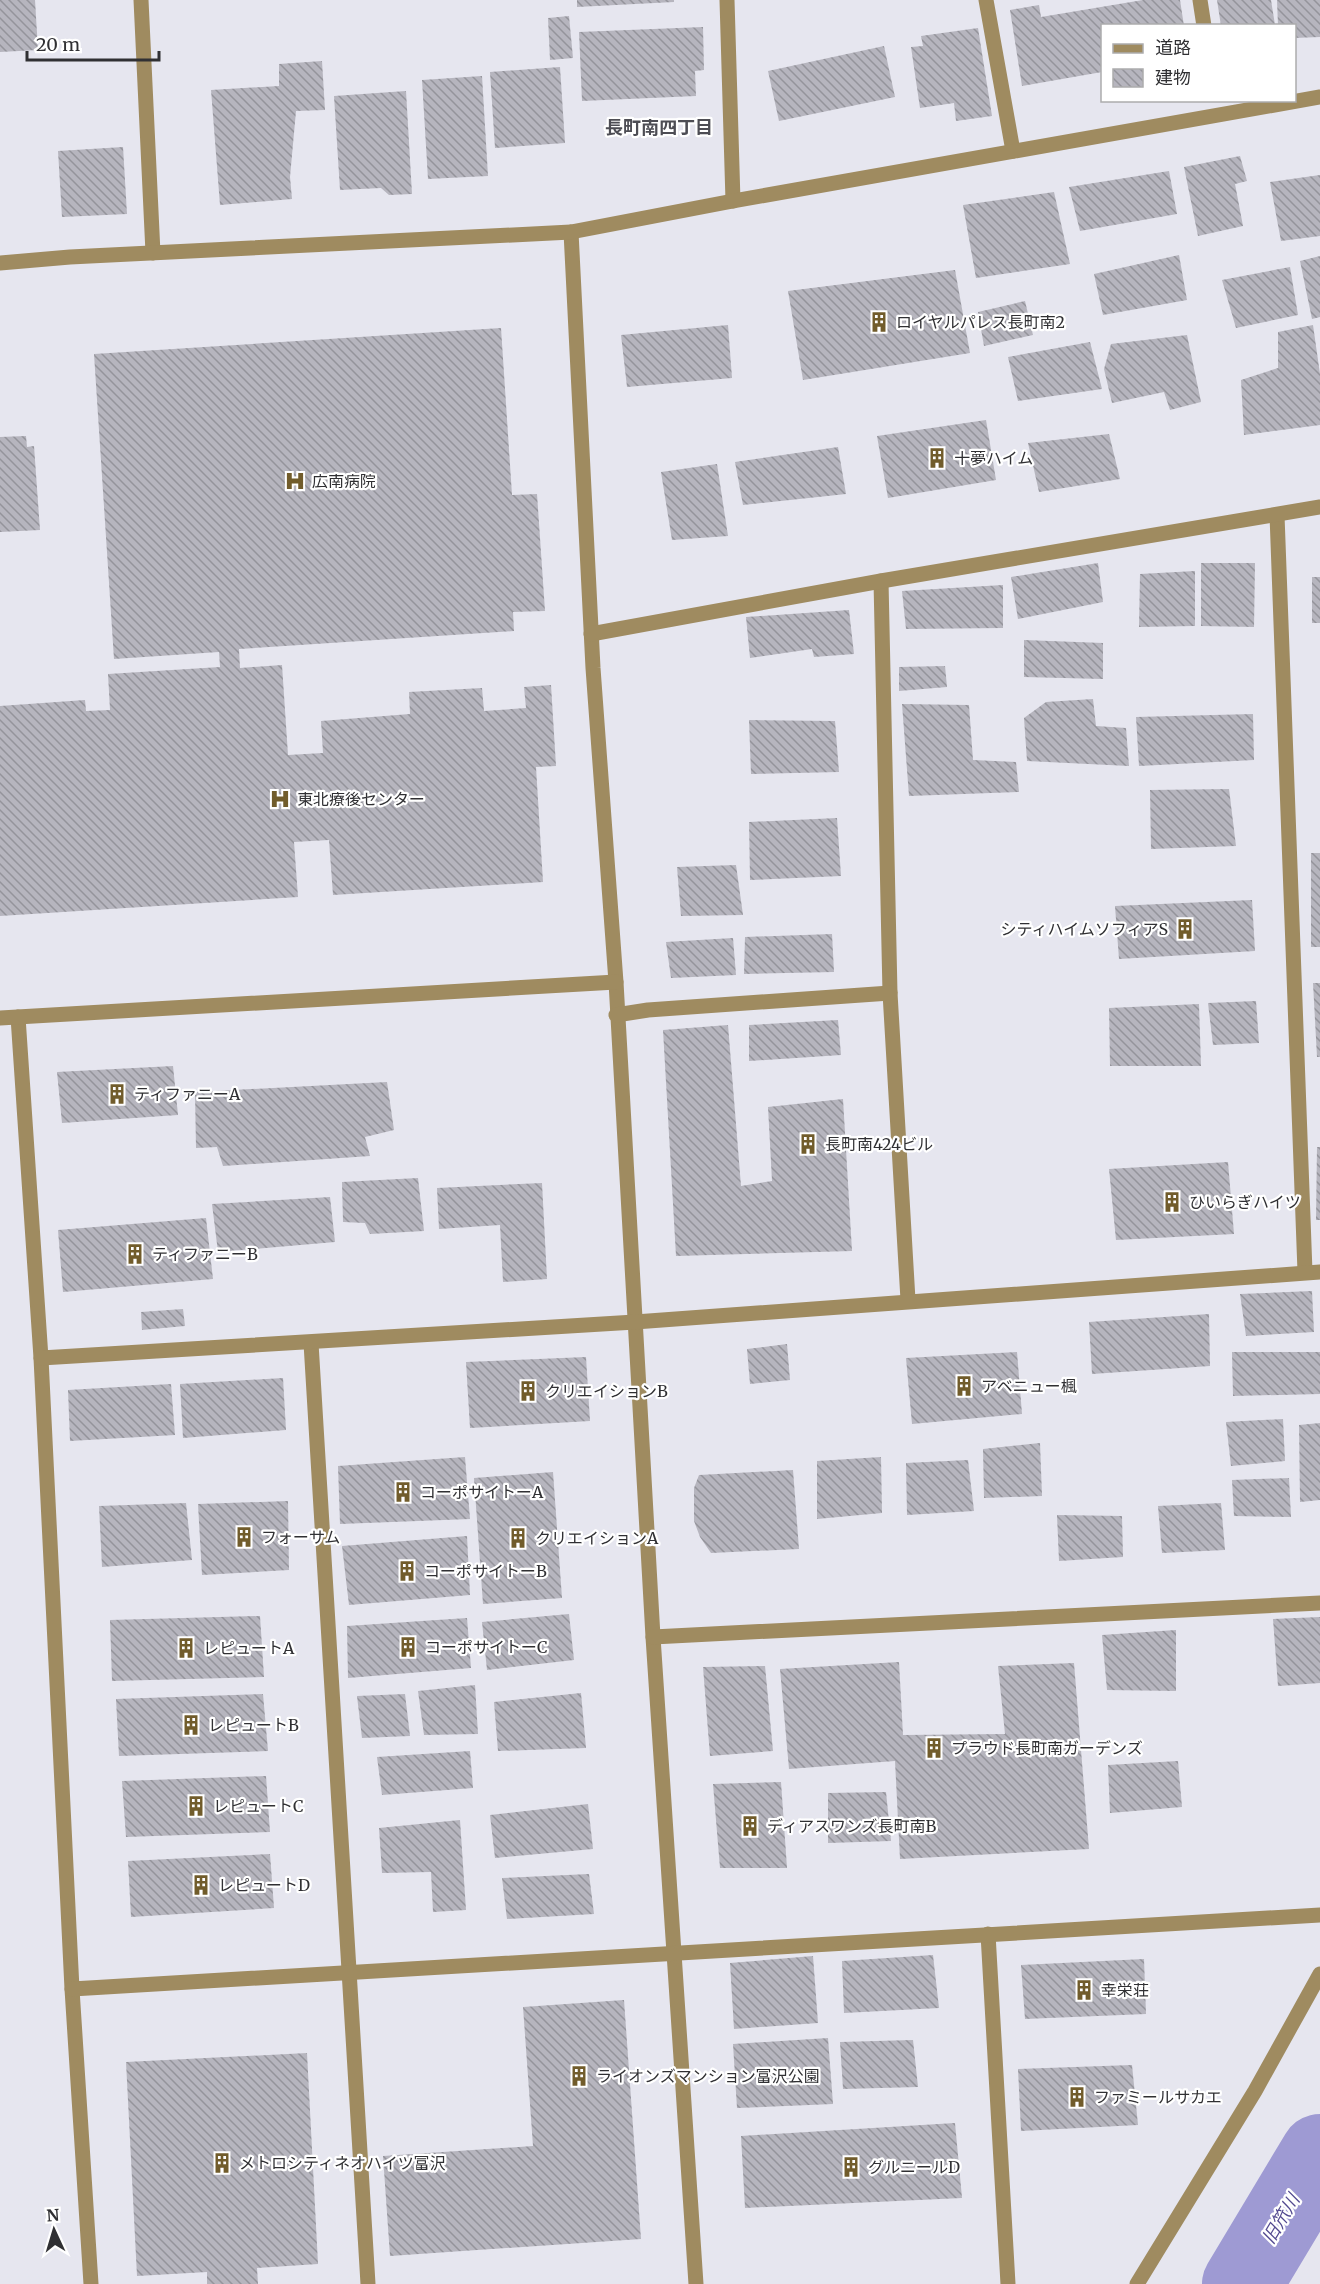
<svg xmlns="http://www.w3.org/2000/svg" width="1320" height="2284" viewBox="0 0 1320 2284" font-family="Merriweather,'Noto Sans JP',serif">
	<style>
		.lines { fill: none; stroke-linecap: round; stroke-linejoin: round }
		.river { stroke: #9e9ad3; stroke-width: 80 }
		.building { fill: url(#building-back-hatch) }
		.minor { stroke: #9f8b60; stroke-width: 15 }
		.labels { text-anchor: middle; stroke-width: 4.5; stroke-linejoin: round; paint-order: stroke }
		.poi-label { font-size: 16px; fill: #303033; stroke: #fff; text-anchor: start }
		.neighbourhood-label { font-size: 18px; font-weight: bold; fill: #4d4d54; stroke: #fff }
		.water-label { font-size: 18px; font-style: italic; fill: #534a90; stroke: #fff }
	</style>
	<defs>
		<pattern id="building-back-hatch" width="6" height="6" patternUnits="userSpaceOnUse" patternTransform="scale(1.5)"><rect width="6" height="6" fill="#b6b5be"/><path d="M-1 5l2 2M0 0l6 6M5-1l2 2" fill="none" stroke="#94949b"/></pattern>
	</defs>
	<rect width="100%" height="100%" fill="#e6e6ef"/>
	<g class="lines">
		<polyline class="river" points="1242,2284 1320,2154"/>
	</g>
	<g class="building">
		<polygon points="0,0 35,0 38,50 0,52"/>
		<polygon points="577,0 674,0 674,2 577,7"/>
		<polygon points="1143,0 1180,0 1184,26 1102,26 1102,72 1022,86 1010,10 1039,5 1041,17"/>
		<polygon points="1217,0 1271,0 1275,25 1221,26"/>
		<polygon points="1277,0 1320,0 1320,37 1294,38 1294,26 1278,26"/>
		<polygon points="569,16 573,58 550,60 548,18"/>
		<polygon points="703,27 704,70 695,71 696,96 582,101 579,32"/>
		<polygon points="978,28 992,116 956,121 954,103 920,108 911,47 923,46 921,36"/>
		<polygon points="884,46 895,97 779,121 768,71"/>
		<polygon points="322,61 325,110 296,111 290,177 292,199 220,205 211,90 279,86 279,64"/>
		<polygon points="560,67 565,143 495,148 490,72"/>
		<polygon points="482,76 488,176 428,179 422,80"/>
		<polygon points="406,91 412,194 389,195 381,188 340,190 334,96"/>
		<polygon points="123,147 127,214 62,217 58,151"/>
		<polygon points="1240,156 1247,181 1235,184 1243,226 1198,236 1184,167"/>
		<polygon points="1169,171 1177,214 1080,231 1069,187"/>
		<polygon points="1320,175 1320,236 1281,241 1270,182"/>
		<polygon points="1054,192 1070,264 976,278 963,205"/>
		<polygon points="1179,255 1187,300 1103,315 1094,274"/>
		<polygon points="1320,256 1320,317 1312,319 1300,261"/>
		<polygon points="1290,267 1298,315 1236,328 1222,280"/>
		<polygon points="955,270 970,353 803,380 788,291"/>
		<polygon points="1025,301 1033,335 984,346 978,312"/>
		<polygon points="728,325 732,378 627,387 621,335"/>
		<polygon points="1313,325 1320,374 1320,425 1244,435 1241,380 1278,368 1278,332"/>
		<polygon points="501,328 512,495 537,494 545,611 513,612 514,631 239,649 240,668 282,665 288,755 323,753 321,721 410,714 409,692 482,688 484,711 526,708 524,687 551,685 556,766 536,767 543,882 333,895 329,840 294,842 298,897 0,916 0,706 85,700 86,711 110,710 108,674 220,667 219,652 114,659 94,354"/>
		<polygon points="1187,335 1201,402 1170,410 1164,392 1112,403 1104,369 1111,344"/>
		<polygon points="1090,342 1102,389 1018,401 1008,357"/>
		<polygon points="986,420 996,480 888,498 877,436"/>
		<polygon points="1109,434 1120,479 1039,492 1028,443"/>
		<polygon points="26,436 27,447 34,446 40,530 0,532 0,437"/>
		<polygon points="838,447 846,494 743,505 735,462"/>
		<polygon points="717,464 728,536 672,540 661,472"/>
		<polygon points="1098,563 1103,602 1018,619 1011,577"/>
		<polygon points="1201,563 1255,563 1254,627 1201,626"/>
		<polygon points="1195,571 1195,626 1139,627 1140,574"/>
		<rect x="1312" y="577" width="8" height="46"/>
		<polygon points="1003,585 1003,628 906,629 902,591"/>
		<polygon points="849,610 854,654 814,657 812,649 750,658 746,617"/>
		<polygon points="1024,640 1103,643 1103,679 1024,677"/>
		<polygon points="945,666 947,687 899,691 899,667"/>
		<polygon points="1093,699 1096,726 1126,728 1129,766 1027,761 1024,718 1046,702"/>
		<polygon points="902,704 969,705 973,760 1016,762 1019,792 909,796"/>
		<polygon points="1253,714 1254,760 1139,766 1136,717"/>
		<polygon points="749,720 835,721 839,772 751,774"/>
		<polygon points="1229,789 1236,846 1151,849 1150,790"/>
		<polygon points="837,818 841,876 750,880 749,822"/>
		<rect x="1311" y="853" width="9" height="94"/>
		<polygon points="736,865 743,915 681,916 677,867"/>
		<polygon points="1252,900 1255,951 1119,959 1115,906"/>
		<polygon points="832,934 834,972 744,974 745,937"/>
		<polygon points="733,938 736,975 671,978 666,942"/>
		<polygon points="1313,983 1320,983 1320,1057 1317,1057"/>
		<polygon points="1256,1001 1259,1043 1213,1045 1208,1003"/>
		<polygon points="1199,1004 1201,1066 1110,1066 1109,1008"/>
		<polygon points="838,1020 841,1055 749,1061 749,1025"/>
		<polygon points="728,1025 741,1186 772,1181 768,1107 843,1099 852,1251 676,1256 663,1030"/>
		<polygon points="173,1066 178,1115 62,1123 57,1072"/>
		<polygon points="387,1082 394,1130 365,1137 370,1156 223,1166 217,1147 196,1148 195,1092"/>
		<polygon points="1317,1147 1320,1147 1320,1220 1316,1220"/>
		<polygon points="1228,1162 1234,1234 1116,1240 1109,1169"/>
		<polygon points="418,1178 424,1231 370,1234 365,1223 343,1222 342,1182"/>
		<polygon points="542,1183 547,1279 503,1282 500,1225 439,1229 437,1188"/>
		<polygon points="330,1197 335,1242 218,1252 212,1204"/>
		<polygon points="206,1218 213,1279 63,1292 58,1230"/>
		<polygon points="1312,1291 1314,1332 1246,1336 1240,1294"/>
		<polygon points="183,1309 185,1326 142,1330 141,1312"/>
		<polygon points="1209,1314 1210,1366 1092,1374 1089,1322"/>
		<polygon points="787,1344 790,1380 750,1384 747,1349"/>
		<polygon points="1017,1352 1022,1414 912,1424 906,1358"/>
		<polygon points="1232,1352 1320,1352 1320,1394 1233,1396"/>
		<polygon points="586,1357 590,1421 470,1428 466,1362"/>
		<polygon points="283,1378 286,1430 183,1438 180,1384"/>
		<polygon points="171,1384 175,1435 70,1441 68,1390"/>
		<polygon points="1283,1419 1285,1461 1231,1466 1226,1422"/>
		<polygon points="1320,1423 1320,1500 1300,1502 1299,1425"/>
		<polygon points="1040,1443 1042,1496 984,1498 983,1449"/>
		<polygon points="465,1457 470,1519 340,1524 338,1466"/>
		<polygon points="881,1457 882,1513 817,1519 817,1461"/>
		<polygon points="968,1460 974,1511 907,1515 906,1463"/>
		<polygon points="793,1470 799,1549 711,1553 700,1537 694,1521 694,1488 699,1475"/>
		<polygon points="553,1472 562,1598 483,1604 474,1478"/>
		<polygon points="1289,1478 1291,1517 1234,1516 1232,1480"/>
		<polygon points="288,1501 289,1570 202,1575 198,1504"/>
		<polygon points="186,1503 192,1560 102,1567 99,1506"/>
		<polygon points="1221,1503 1225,1550 1162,1553 1158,1506"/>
		<polygon points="1057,1515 1122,1516 1123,1557 1059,1561"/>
		<polygon points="467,1536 470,1595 349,1605 342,1546"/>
		<polygon points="569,1614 574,1660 487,1670 482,1622"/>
		<polygon points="260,1616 264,1677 112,1681 110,1620"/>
		<polygon points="1320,1617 1320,1683 1278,1686 1273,1619"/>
		<polygon points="467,1618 471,1668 348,1678 347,1626"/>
		<polygon points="1176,1630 1176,1691 1107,1690 1102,1635"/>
		<polygon points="899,1662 903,1735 1005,1734 998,1666 1074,1663 1089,1849 900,1859 895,1761 789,1769 780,1669"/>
		<polygon points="765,1666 773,1751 710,1756 703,1667"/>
		<polygon points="475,1685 478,1734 424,1735 418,1691"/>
		<polygon points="581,1693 586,1748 498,1751 494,1702"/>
		<polygon points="263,1694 268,1751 119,1756 116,1699"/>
		<polygon points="405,1694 410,1736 362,1738 357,1696"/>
		<polygon points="470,1751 473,1788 382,1795 377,1757"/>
		<polygon points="1178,1761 1182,1807 1110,1813 1108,1765"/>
		<polygon points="266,1776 270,1832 126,1837 122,1781"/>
		<polygon points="781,1782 787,1868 720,1868 713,1784"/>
		<polygon points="886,1792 891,1841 828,1843 828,1793"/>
		<polygon points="588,1804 593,1849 495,1858 490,1815"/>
		<polygon points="460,1820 466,1910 433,1912 431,1872 382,1873 379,1828"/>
		<polygon points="270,1854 274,1908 131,1917 128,1861"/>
		<polygon points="589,1874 594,1914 507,1919 502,1878"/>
		<polygon points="933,1955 939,2008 844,2013 842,1961"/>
		<polygon points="813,1956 818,2023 734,2029 730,1963"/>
		<polygon points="1144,1959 1146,2014 1025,2019 1021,1965"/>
		<polygon points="624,2000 641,2239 390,2256 383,2156 533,2146 523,2007"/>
		<polygon points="828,2038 833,2104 737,2108 733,2044"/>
		<polygon points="913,2040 918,2087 843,2089 840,2042"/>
		<polygon points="307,2053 318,2264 257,2268 258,2284 207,2284 207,2272 137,2276 126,2062"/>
		<polygon points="1132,2065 1138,2125 1021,2131 1018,2069"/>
		<polygon points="955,2123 962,2198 745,2208 741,2136"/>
	</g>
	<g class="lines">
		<g class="minor">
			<polyline points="141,0 153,253"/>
			<polyline points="727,0 733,201"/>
			<polyline points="986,0 1013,151"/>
			<polyline points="1200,0 1204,26"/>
			<polyline points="571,232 593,668 616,982 653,1637 696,2284"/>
			<polyline points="0,263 70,257 571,232 733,201 1320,97"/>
			<polyline points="1277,515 1305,1272"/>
			<polyline points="881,581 890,993 908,1300"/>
			<polyline points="591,634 881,581 1320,507"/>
			<polyline points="616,1015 648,1010 890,993"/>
			<polyline points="18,1017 41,1358 72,1989 91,2284"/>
			<polyline points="0,1018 616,982"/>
			<polyline points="311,1343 368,2284"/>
			<polyline points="41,1358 635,1322 1320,1272"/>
			<polyline points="653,1637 1320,1603"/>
			<polyline points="988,1934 1008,2284"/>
			<polyline points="72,1989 1320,1915"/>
			<polyline points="1137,2284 1255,2091 1320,1974"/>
		</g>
	</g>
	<defs>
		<g id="building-bare" transform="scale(1.62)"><path d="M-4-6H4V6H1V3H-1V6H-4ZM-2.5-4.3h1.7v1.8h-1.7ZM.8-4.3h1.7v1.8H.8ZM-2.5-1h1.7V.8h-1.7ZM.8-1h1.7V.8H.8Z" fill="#715c2b" stroke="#fff" stroke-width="2.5" paint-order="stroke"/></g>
		<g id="hospital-bare" transform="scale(1.62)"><path d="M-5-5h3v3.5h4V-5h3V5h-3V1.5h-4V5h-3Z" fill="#715c2b" stroke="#fff" stroke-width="2.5" paint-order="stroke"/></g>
	</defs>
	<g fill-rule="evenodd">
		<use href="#building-bare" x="879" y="322"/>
		<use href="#building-bare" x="937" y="458"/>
		<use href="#hospital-bare" x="295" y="481"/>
		<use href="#hospital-bare" x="280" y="799"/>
		<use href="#building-bare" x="1185" y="929"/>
		<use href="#building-bare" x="117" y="1094"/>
		<use href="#building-bare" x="808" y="1144"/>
		<use href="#building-bare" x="1172" y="1202"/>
		<use href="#building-bare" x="135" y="1254"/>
		<use href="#building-bare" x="964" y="1386"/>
		<use href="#building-bare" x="528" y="1391"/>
		<use href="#building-bare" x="403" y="1492"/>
		<use href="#building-bare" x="244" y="1537"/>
		<use href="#building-bare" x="518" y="1538"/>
		<use href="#building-bare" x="407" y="1571"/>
		<use href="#building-bare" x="408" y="1647"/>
		<use href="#building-bare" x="186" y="1648"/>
		<use href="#building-bare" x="191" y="1725"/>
		<use href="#building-bare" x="934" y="1748"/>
		<use href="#building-bare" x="196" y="1806"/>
		<use href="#building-bare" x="750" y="1826"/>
		<use href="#building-bare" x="201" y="1885"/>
		<use href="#building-bare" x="1084" y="1990"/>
		<use href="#building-bare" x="579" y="2076"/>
		<use href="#building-bare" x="1077" y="2097"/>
		<use href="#building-bare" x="222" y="2163"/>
		<use href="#building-bare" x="851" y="2167"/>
	</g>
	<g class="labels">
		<g class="poi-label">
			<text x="896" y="328">ロイヤルパレス長町南2</text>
			<text x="954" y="464">十夢ハイム</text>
			<text x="312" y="487">広南病院</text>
			<text x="297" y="805">東北療後センター</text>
			<text x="1168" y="935" text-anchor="end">シティハイムソフィアS</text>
			<text x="134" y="1100">ティファニーA</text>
			<text x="825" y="1150">長町南424ビル</text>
			<text x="1189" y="1208">ひいらぎハイツ</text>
			<text x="152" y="1260">ティファニーB</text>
			<text x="981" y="1392">アベニュー楓</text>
			<text x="545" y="1397">クリエイションB</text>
			<text x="420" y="1498">コーポサイトーA</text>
			<text x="261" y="1543">フォーサム</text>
			<text x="535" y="1544">クリエイションA</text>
			<text x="424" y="1577">コーポサイトーB</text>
			<text x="425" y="1653">コーポサイトーC</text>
			<text x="203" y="1654">レピュートA</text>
			<text x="208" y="1731">レピュートB</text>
			<text x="951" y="1754">プラウド長町南ガーデンズ</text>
			<text x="213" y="1812">レピュートC</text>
			<text x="767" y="1832">ディアスワンズ長町南B</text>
			<text x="218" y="1891">レピュートD</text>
			<text x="1101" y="1996">幸栄荘</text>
			<text x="596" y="2082">ライオンズマンション富沢公園</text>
			<text x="1094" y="2103">ファミールサカエ</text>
			<text x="239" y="2169">メトロシティネオハイツ富沢</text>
			<text x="868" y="2173">グルニールD</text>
		</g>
		<g class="neighbourhood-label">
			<text x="659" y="134">長町南四丁目</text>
		</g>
		<g class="water-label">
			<text transform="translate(1281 2219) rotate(-59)" y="6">旧笊川</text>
		</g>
	</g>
	<rect x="1101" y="24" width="195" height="78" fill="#ffffff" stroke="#acacad" stroke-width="1.5"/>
	<rect x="1113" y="44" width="30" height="9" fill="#9f8b60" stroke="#acacad" stroke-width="1.5"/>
	<text x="1155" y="54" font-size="18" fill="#303033">道路</text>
	<rect x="1113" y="69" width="30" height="18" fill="url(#building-back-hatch)" stroke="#acacad" stroke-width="1.5"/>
	<text x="1155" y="84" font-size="18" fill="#303033">建物</text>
	<g transform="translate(54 2230) rotate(356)" stroke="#ffffff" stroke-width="4.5" paint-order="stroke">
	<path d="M0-4.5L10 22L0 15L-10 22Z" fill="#303033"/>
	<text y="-9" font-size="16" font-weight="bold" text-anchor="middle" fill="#303033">N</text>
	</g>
	<path d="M27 51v9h132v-9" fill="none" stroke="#303033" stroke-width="3"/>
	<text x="36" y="51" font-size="18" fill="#303033" stroke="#ffffff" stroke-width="4.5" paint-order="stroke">20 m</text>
</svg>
